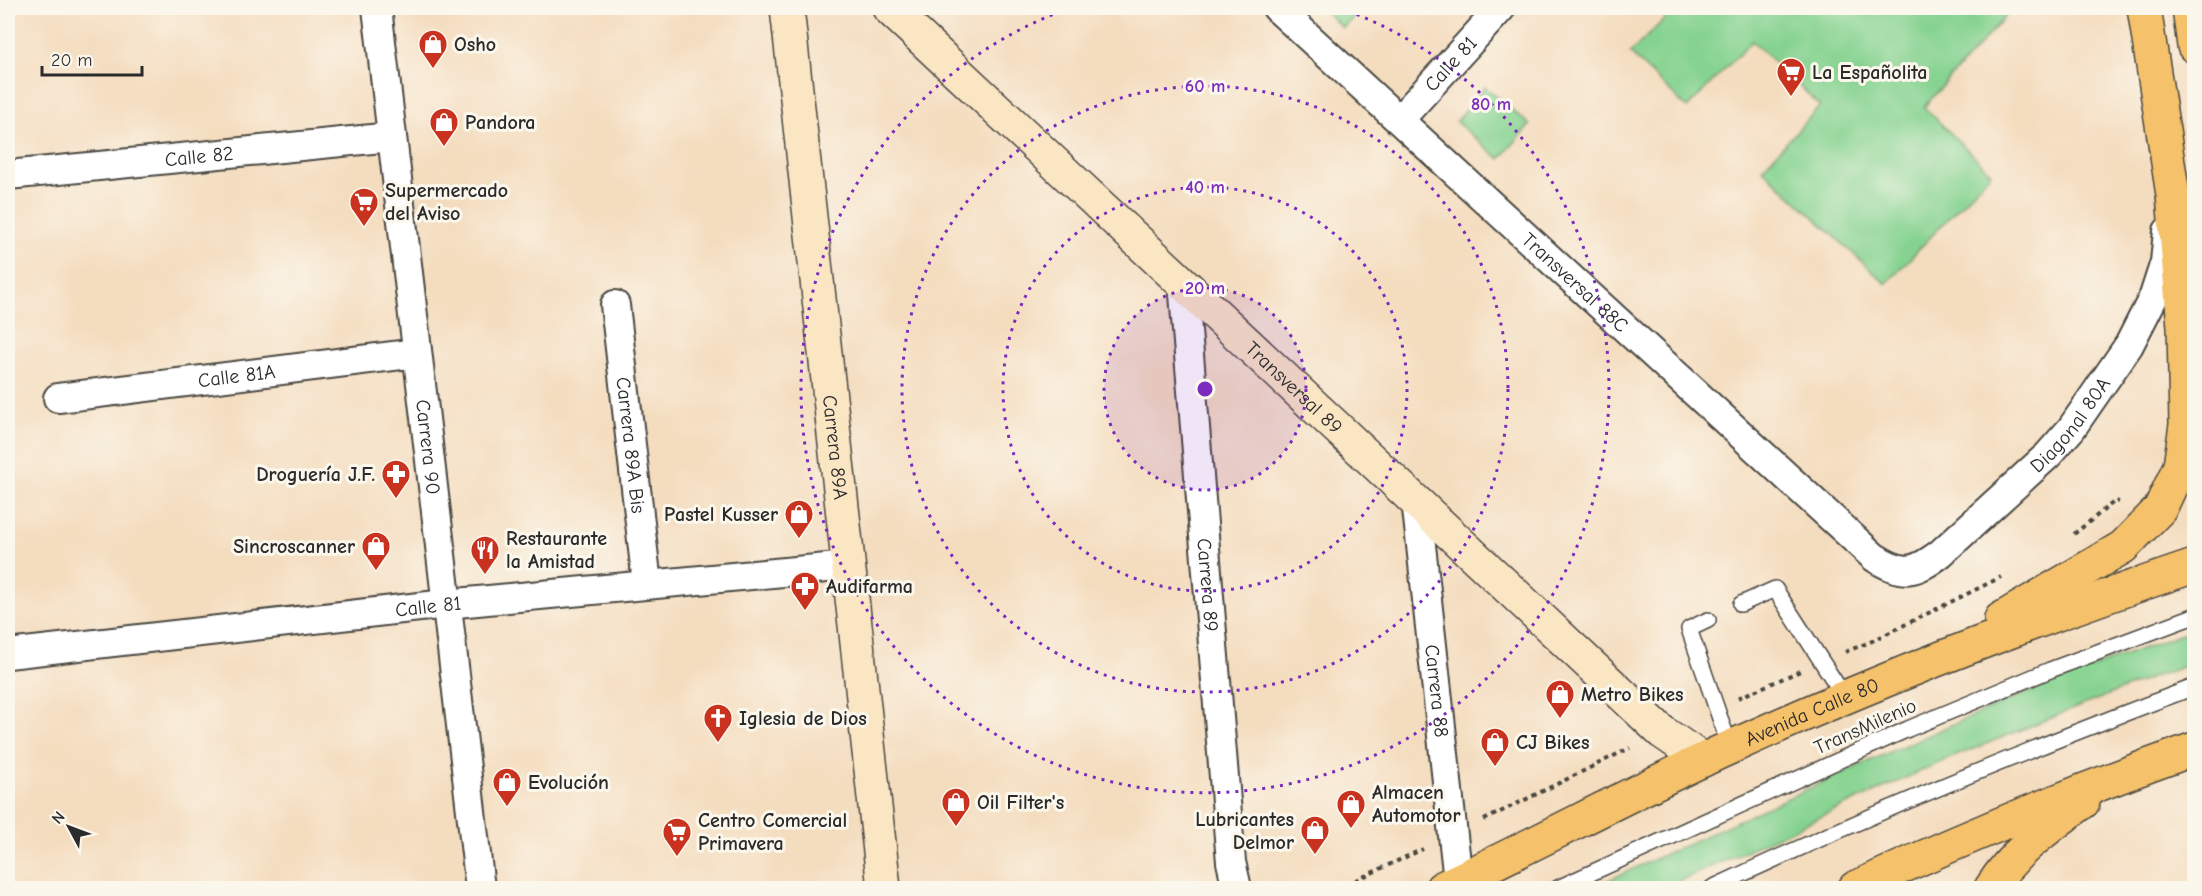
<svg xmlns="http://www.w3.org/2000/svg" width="2202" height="896" font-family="'Comic Neue',sans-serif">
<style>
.green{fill:#86d391;stroke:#587f5e;stroke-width:1.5}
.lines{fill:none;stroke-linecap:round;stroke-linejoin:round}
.lane-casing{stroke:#494641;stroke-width:18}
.street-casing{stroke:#494641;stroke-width:32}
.secondary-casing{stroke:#494641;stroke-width:36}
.primary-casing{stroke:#494641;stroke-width:36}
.highway-casing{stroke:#494641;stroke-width:36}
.path{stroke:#494641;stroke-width:4;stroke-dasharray:4.5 4.5;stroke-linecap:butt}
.lane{stroke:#fff;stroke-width:15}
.street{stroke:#fff;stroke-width:28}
.secondary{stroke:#fbe6c4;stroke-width:33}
.primary{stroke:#f5c16b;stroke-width:33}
.highway{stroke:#f5c16b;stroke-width:33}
.ring{fill:none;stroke:#7b2cbf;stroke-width:3;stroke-dasharray:3 6}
.labels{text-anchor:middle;stroke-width:6;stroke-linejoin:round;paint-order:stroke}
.poi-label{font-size:20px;font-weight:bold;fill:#2b2b2b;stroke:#fbf7ec;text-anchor:start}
.street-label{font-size:20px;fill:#2b2b2b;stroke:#fbf7ec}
.centre{fill:#7b2cbf;stroke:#fbf7ec;stroke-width:3}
.ring-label{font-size:18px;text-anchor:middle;font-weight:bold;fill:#7b2cbf;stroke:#fbf7ec;stroke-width:6;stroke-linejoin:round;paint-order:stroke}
</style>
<rect width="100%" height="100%" fill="#fbf7ec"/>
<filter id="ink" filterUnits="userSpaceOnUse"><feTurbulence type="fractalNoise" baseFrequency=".0167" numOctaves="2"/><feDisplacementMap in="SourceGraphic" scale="12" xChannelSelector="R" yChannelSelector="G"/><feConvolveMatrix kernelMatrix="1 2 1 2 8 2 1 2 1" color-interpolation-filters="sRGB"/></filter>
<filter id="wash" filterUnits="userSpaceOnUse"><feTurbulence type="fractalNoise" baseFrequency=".008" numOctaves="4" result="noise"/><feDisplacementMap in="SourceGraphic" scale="24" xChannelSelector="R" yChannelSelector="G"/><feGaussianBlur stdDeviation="1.35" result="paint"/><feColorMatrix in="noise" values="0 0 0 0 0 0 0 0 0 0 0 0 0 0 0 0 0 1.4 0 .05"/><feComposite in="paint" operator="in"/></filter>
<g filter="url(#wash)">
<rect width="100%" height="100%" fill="#f4ddbf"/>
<!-- green -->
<path class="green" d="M 1321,8 L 1363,8 L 1343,28 Z
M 1676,8 L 2013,8 L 1924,107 L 1991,173 L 1886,284 L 1762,169 L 1820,106 L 1752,41 L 1687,108 L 1630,53 Z
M 1485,87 L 1530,125 L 1500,159 L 1456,122 Z
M 2194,630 L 2194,663 L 2156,676 L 1943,761 L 1664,888 L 1591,888 C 1790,798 1988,701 2194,630 Z"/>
</g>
<g filter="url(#ink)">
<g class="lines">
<!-- lane casing -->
<g class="lane-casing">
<path id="lane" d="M 1741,604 L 1775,589 L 1844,696
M 1708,620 L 1689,629 L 1730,747
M 1558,888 L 1908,729 L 2050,670 L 2194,616
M 1712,888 C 1870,814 2031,748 2194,687"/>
</g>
<!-- street casing -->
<g class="street-casing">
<g id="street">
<path id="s1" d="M 377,8 L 480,888"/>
<path id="s2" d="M 1277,8 L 1874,557 C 1903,576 1915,573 1941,553 L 2048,455 L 2071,429 L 2129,345 L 2154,296 L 2165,262 L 2168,231"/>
<path id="s3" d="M 1400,119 L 1501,8"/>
<path id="s4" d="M 8,175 L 392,137"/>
<path id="s5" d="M 1183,282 L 1231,862 L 1237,888"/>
<path id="s6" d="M 615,305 L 647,584"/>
<path id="s7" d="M 58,398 L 417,353"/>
<path id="s8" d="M 1416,500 L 1458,881"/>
<path id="s9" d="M 8,654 L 446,604 L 848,566"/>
</g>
</g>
<!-- secondary casing -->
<g class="secondary-casing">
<g id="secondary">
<path id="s10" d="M 787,8 L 884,888"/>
<path id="s11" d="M 889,8 L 1662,732 L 1703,760"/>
</g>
</g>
<!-- primary casing -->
<g class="primary-casing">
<path id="primary" d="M 2189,8 L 2194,46"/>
</g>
<!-- highway casing -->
<g class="highway-casing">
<g id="highway">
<path d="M 2001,619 L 2123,547 L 2160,509 L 2180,466 L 2186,425 L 2184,327 L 2173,195 L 2144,8"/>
<path id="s12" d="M 1442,888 C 1539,843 1633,791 1731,747 C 1882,678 2037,619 2194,566"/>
<path d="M 1855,888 C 1966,837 2079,790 2194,749"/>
<path d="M 1991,888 C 2014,851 2048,828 2083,802"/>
</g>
</g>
<!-- path -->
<path class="path" d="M 2074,534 L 2115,501 L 2119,502
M 1845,652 L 1870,642 L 2001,577
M 1738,698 L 1800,671
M 1484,820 L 1630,748
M 1339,888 L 1423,849"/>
<!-- lane -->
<use href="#lane" class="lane"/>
<!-- street -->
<use href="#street" class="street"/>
<!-- secondary -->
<use href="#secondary" class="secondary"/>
<!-- primary -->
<use href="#primary" class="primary"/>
<!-- highway -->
<use href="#highway" class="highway"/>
</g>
</g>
<!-- distance rings -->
<circle cx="1205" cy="389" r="101" fill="#7b2cbf" fill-opacity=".12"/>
<g class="ring">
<circle cx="1205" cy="389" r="101"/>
<circle cx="1205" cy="389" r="202"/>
<circle cx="1205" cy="389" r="303"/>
<path d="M1340 8A404 404 0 1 1 1070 8"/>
</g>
<!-- icons -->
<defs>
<g id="shop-pin" transform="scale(1.5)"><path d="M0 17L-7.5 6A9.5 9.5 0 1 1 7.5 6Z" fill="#c8321e" stroke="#fbf7ec"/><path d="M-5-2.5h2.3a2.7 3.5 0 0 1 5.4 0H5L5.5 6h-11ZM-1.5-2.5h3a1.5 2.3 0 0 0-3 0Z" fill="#fff"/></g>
<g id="supermarket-pin" transform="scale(1.5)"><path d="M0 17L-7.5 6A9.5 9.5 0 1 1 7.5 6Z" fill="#c8321e" stroke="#fbf7ec"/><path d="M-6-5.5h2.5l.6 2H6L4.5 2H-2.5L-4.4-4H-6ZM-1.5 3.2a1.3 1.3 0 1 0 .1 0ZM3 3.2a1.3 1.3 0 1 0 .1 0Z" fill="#fff"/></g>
<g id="pharmacy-pin" transform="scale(1.5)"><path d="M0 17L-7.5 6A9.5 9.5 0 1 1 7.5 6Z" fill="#c8321e" stroke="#fbf7ec"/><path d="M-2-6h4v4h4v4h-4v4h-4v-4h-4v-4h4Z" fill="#fff"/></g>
<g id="restaurant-pin" transform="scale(1.5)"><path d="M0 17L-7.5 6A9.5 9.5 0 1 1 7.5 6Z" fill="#c8321e" stroke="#fbf7ec"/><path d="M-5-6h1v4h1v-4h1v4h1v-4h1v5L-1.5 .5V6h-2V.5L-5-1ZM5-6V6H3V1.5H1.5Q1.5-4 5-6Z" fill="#fff"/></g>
<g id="church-pin" transform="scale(1.5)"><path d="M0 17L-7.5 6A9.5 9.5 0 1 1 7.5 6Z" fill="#c8321e" stroke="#fbf7ec"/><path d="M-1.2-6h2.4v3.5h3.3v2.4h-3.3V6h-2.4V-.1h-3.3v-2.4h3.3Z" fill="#fff"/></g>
</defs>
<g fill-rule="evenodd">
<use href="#shop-pin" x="433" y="44"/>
<use href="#supermarket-pin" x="1791" y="72"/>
<use href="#shop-pin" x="444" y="122"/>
<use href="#supermarket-pin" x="364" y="202"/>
<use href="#pharmacy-pin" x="396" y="474"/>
<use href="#shop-pin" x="799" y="514"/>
<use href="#shop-pin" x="376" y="546"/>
<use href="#restaurant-pin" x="485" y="550"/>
<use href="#pharmacy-pin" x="805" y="586"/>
<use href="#shop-pin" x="1560" y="694"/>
<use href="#church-pin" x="718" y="718"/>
<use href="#shop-pin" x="1495" y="742"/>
<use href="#shop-pin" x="507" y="782"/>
<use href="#shop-pin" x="956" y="802"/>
<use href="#shop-pin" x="1351" y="804"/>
<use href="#shop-pin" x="1315" y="830"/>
<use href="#supermarket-pin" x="677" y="832"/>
</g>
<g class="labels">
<!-- poi labels -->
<g class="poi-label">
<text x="454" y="51">Osho</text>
<text x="1812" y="79">La Españolita</text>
<text x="465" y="129">Pandora</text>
<text x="385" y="197">Supermercado<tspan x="385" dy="23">del Aviso</tspan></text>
<text x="375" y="481" text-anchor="end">Droguería J.F.</text>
<text x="778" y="521" text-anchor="end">Pastel Kusser</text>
<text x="506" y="545">Restaurante<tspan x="506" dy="23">la Amistad</tspan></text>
<text x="355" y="553" text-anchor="end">Sincroscanner</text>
<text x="826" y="593">Audifarma</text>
<text x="1581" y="701">Metro Bikes</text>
<text x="739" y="725">Iglesia de Dios</text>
<text x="1516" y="749">CJ Bikes</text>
<text x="528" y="789">Evolución</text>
<text x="1372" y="799">Almacen<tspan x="1372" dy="23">Automotor</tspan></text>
<text x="977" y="809">Oil Filter's</text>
<text x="1294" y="826" text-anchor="end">Lubricantes<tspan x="1294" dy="23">Delmor</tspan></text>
<text x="698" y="827">Centro Comercial<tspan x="698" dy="23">Primavera</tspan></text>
</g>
<!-- street labels -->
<g class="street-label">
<text dy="7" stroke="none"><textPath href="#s3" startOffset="75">Calle 81</textPath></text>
<text dy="7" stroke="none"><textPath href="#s4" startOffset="192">Calle 82</textPath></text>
<text dy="7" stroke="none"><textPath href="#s2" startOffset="405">Transversal 88C</textPath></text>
<text dy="7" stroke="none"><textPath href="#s7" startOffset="180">Calle 81A</textPath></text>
<text dy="7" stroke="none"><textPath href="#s11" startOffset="555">Transversal 89</textPath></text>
<text dy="7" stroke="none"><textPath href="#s2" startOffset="1068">Diagonal 80A</textPath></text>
<text dy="7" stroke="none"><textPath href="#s6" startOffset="141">Carrera 89A Bis</textPath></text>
<text dy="7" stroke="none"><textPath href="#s1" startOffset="442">Carrera 90</textPath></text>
<text dy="7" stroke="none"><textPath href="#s10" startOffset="442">Carrera 89A</textPath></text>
<text dy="7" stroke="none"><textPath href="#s5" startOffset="304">Carrera 89</textPath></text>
<text dy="7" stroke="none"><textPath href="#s9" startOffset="423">Calle 81</textPath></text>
<text dy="7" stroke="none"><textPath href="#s8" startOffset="192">Carrera 88</textPath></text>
<text dy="7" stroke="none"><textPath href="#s12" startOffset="410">Avenida Calle 80</textPath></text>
<text transform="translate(1865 726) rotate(-24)" y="7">TransMilenio</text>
</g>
</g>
<circle cx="1205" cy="389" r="9" class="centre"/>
<g class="ring-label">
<text x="1205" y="92">60 m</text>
<text x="1491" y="110">80 m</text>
<text x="1205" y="193">40 m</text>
<text x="1205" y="294">20 m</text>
</g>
<!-- margin -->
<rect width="2202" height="896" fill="none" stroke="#fbf7ec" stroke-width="30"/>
<!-- north arrow -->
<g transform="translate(69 827) rotate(311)" stroke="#fbf7ec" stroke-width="4.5" paint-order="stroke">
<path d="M0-4.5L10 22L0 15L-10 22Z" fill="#2b2b2b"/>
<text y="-9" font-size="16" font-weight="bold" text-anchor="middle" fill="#2b2b2b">N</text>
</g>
<!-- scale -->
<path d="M42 66v9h100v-9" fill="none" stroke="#2b2b2b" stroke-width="3"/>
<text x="51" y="66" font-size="18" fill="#2b2b2b" stroke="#fbf7ec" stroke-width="4.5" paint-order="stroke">20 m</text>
</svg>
